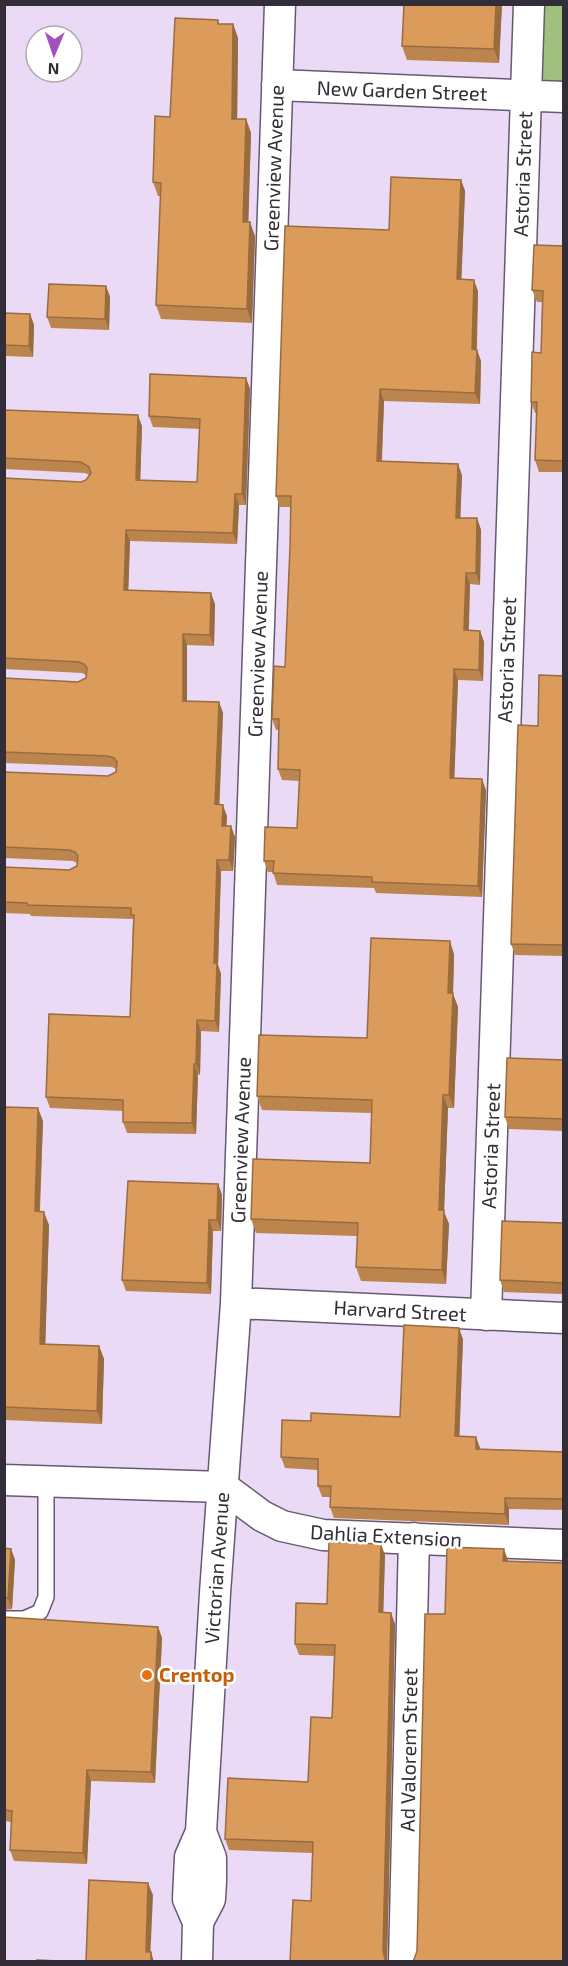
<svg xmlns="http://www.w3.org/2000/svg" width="568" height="1966" font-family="'Exo 2',sans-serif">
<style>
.green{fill:#9fc07e}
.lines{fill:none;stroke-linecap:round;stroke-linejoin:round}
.lane-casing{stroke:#675970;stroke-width:18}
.street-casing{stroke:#675970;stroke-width:33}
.lane{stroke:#fff;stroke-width:15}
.street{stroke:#fff;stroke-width:30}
.wall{fill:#bc854e}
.shaded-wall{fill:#996c40}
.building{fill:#db9b5b;stroke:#996c40;stroke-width:1.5}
.food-dot{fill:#e8710a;stroke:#fff;stroke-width:2}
.labels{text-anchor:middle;stroke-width:5;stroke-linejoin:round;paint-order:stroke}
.street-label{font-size:20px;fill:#332d37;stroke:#fff}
.food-label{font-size:20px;font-weight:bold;fill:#c56008;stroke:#fff;text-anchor:start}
</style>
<rect width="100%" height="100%" fill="#ebdaf5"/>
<!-- green -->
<path class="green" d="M 540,5 L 563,5 L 563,98 L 537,97 Z"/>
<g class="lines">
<!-- lane casing -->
<g class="lane-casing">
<path id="lane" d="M 4,1619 L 24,1619 L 40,1612 L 46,1597 L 46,1482"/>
</g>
<!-- street casing -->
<g class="street-casing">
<path id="street" d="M 277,85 L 564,97
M 236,1303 L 564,1318
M 486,1315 L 529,4
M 4,1480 L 223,1487 L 262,1516 L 282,1526 L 323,1535 L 564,1545
M 198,1922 L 210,1899 L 211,1881 L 211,1858 L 201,1832
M 197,1962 L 198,1922 L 188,1899 L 190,1857 L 201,1832 L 215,1593 L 236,1303 L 280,4
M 404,1962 L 414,1538"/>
</g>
<!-- lane -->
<use href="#lane" class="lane"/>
<!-- street -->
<use href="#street" class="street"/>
</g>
<!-- wall -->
<path class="wall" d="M 502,4 L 499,63 L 407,60 L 402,46 Z
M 218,20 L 219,24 L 233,24 L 238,38 L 237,119 L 246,119 L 251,133 L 248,222 L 255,236 L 252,323 L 161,319 L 156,305 L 161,196 L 158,196 L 153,182 L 170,117 Z
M 461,180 L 465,191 L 461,279 L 478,291 L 477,350 L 481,361 L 480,404 L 384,401 L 382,462 L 462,475 L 460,518 L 477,518 L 481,530 L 480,585 L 470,584 L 469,630 L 480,631 L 484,642 L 483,681 L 458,680 L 454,778 L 486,790 L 482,897 L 376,893 L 374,888 L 277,885 L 273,872 L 268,872 L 264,861 L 297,828 L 299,781 L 282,780 L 278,769 L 279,730 L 276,730 L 272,719 L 285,667 L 290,547 L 290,507 L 280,507 L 276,496 L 389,230 Z
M 564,246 L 564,472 L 539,472 L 535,460 L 537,413 L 535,413 L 531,402 L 541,353 L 542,302 L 537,302 L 532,290 Z
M 106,286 L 110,297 L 109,330 L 51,328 L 47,317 Z
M 4,313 L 30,314 L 34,325 L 33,357 L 4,356 Z
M 246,378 L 250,389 L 246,505 L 239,505 L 237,544 L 130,541 L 128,590 L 215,604 L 214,646 L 187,645 L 187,701 L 219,702 L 223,713 L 219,804 L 227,816 L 226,826 L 235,837 L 233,871 L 221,871 L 218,965 L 221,974 L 219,1032 L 201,1031 L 200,1075 L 198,1074 L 196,1134 L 127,1133 L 123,1122 L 123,1111 L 50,1108 L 46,1097 L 130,1017 L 133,919 L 31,916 L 30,914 L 4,913 L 4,867 L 69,870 L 77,866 L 77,863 L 73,861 L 4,858 L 4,772 L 108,776 L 116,772 L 116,769 L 112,767 L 4,763 L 4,678 L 78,682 L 86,678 L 86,675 L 82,673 L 4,669 L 4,478 L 81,482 L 86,480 L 89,475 L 85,473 L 4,469 L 4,410 L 142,426 L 140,480 L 197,482 L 200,429 L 153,427 L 149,416 Z
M 564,676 L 564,956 L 515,955 L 511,944 L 538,726 Z
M 454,954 L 453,994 L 458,1007 L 454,1108 L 448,1108 L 444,1212 L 449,1224 L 446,1284 L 361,1281 L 356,1267 L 357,1236 L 256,1233 L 251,1219 L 370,1163 L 372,1113 L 262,1110 L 257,1096 L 367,1038 Z
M 564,1060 L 564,1131 L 509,1129 L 505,1117 Z
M 4,1107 L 43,1121 L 40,1211 L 49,1225 L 45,1344 L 99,1346 L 104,1359 L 102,1424 L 4,1420 Z
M 218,1184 L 222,1195 L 221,1231 L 213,1231 L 211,1294 L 126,1291 L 122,1280 Z
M 564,1223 L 564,1294 L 504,1292 L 500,1280 Z
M 463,1339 L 459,1437 L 476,1437 L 480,1449 L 564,1452 L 564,1510 L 509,1509 L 509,1525 L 334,1518 L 330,1507 L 331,1497 L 322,1497 L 318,1486 L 318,1470 L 285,1468 L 281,1457 L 311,1421 L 400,1417 Z
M 4,1548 L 11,1549 L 15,1560 L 12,1609 L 4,1610 Z
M 385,1555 L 383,1612 L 391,1613 L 395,1624 L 387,1961 L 311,1901 L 312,1853 L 229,1850 L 225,1839 L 308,1782 L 332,1718 L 334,1656 L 299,1655 L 295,1644 L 327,1604 Z
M 4,1617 L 158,1627 L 162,1638 L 155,1783 L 91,1781 L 87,1864 L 14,1861 L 10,1850 L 11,1822 L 4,1821 Z"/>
<!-- shaded-wall -->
<path class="shaded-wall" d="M 496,4 L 502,4 L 499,63 L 494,49 Z
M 233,24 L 238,38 L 237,133 L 232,119 Z
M 246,119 L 251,133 L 248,235 L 243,222 Z
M 461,180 L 465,191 L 461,291 L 457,279 Z
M 250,222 L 255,236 L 252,323 L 247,309 Z
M 474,280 L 478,291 L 476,361 L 472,349 Z
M 106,286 L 110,297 L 109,330 L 105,319 Z
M 30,314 L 34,325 L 33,357 L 29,346 Z
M 477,350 L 481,361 L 480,404 L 475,393 Z
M 246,378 L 250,389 L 246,505 L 242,494 Z
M 380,389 L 384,401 L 381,473 L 377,461 Z
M 138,415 L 142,426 L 140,491 L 136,480 Z
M 458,464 L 462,475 L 460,529 L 456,518 Z
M 235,494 L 239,505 L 237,544 L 233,533 Z
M 477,518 L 481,530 L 480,585 L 476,573 Z
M 126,530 L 130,541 L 128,601 L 124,590 Z
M 466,573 L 470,584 L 468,641 L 464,630 Z
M 211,593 L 215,604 L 214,646 L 210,635 Z
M 480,631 L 484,642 L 483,681 L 479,670 Z
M 183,634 L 187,645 L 187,712 L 183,701 Z
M 454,669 L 458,680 L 454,789 L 450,778 Z
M 219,702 L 223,713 L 219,815 L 215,804 Z
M 482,779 L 486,790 L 482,897 L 478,886 Z
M 223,805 L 227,816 L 226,837 L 222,826 Z
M 231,826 L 235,837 L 233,871 L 229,860 Z
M 217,860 L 221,871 L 218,965 L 221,974 L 219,1032 L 215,1021 L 214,963 Z
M 450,941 L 454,954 L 453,994 L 458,1007 L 454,1108 L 449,1095 L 448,993 Z
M 197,1020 L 201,1031 L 200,1075 L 196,1064 Z
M 194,1064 L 198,1074 L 196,1134 L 192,1123 Z
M 443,1095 L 448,1108 L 444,1212 L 449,1224 L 446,1284 L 442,1270 L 439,1210 Z
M 38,1108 L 43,1121 L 39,1224 L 35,1211 Z
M 218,1184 L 222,1195 L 221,1231 L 217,1220 Z
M 44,1212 L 49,1225 L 45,1357 L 40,1344 Z
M 209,1220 L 213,1231 L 211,1294 L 207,1283 Z
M 459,1328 L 463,1339 L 459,1448 L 455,1436 Z
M 99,1346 L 104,1359 L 102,1424 L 97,1411 Z
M 476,1437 L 480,1448 L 480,1460 L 476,1449 Z
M 505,1498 L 509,1509 L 509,1525 L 505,1514 Z
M 381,1544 L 385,1555 L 383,1623 L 379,1612 Z
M 11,1549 L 15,1560 L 12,1609 L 8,1598 Z
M 504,1549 L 508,1560 L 507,1572 L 503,1561 Z
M 391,1613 L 395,1624 L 387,1962 L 386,1962 L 383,1951 Z
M 158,1627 L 162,1638 L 155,1783 L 151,1772 Z
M 87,1770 L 91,1781 L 87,1864 L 83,1853 Z
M 148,1883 L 153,1895 L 150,1962 L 146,1952 Z
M 151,1952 L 154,1962 L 151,1962 Z"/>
<!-- building -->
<path class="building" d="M 404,4 L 496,4 L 494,49 L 402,46 Z
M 175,18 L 218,20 L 218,24 L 233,24 L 232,119 L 246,119 L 243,222 L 250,222 L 247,309 L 156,305 L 161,183 L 153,182 L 155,116 L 170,117 Z
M 391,177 L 461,180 L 457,279 L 474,280 L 472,349 L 477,350 L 475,393 L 380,389 L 377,461 L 458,464 L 456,518 L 477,518 L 476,573 L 466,573 L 464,630 L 480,631 L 479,670 L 454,669 L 450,778 L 482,779 L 478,886 L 372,882 L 372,877 L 273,873 L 274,861 L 264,861 L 265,827 L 297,828 L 300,770 L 278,769 L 279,719 L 272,719 L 274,666 L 285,667 L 290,547 L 291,496 L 276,496 L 285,226 L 389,230 Z
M 534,245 L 564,246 L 564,461 L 535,460 L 537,402 L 531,402 L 532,352 L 541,353 L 543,291 L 532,290 Z
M 49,284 L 106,286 L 105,319 L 47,317 Z
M 4,313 L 30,314 L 29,346 L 4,345 Z
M 150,374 L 246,378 L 242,494 L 235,494 L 233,533 L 126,530 L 124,590 L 211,593 L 210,635 L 183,634 L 183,701 L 219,702 L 215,804 L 223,805 L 222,826 L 231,826 L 229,860 L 217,860 L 214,963 L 217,963 L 215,1021 L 197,1020 L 196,1064 L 194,1064 L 192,1123 L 123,1122 L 123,1100 L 46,1097 L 49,1014 L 130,1017 L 134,915 L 131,915 L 131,908 L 27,905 L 27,903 L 4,902 L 4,867 L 69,870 L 77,866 L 78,856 L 75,852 L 69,850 L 4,847 L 4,772 L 108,776 L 116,772 L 117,762 L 114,758 L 108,756 L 4,752 L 4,678 L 78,682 L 86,678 L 87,668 L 84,664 L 79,662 L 4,658 L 4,478 L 81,482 L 86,480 L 91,473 L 89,467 L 81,462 L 4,458 L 4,410 L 138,415 L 136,480 L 197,482 L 200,419 L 149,416 Z
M 539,675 L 564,676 L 564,945 L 511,944 L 518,725 L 538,726 Z
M 371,938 L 450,941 L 448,993 L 453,993 L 449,1095 L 443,1095 L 439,1210 L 444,1210 L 442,1270 L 356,1267 L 358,1223 L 251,1219 L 253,1159 L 370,1163 L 372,1100 L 257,1096 L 259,1035 L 367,1038 Z
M 507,1058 L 564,1060 L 564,1119 L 505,1117 Z
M 4,1107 L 38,1108 L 35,1211 L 44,1212 L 40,1344 L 99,1346 L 97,1411 L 4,1407 Z
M 128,1181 L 218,1184 L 217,1220 L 209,1220 L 207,1283 L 122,1280 Z
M 502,1221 L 564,1223 L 564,1283 L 500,1280 Z
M 404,1325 L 459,1328 L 455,1436 L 476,1437 L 476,1449 L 564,1452 L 564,1499 L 505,1498 L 505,1514 L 330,1507 L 331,1486 L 318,1486 L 318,1459 L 281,1457 L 282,1420 L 311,1421 L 311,1413 L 400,1417 Z
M 329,1542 L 381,1544 L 379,1612 L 391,1613 L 383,1951 L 385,1959 L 387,1962 L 290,1962 L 293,1900 L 311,1901 L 313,1842 L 225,1839 L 228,1778 L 308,1782 L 311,1717 L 332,1718 L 335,1645 L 295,1644 L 296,1603 L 327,1604 Z
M 447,1547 L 504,1549 L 503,1561 L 564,1563 L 564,1962 L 413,1962 L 417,1951 L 425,1614 L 445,1614 Z
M 4,1548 L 11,1549 L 8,1598 L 4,1598 Z
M 4,1617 L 158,1627 L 151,1772 L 87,1770 L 83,1853 L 10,1850 L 12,1811 L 4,1810 Z
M 89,1880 L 148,1883 L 146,1952 L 151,1952 L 151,1962 L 86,1962 Z
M 37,1960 L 83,1962 L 37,1962 Z"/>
<!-- markers -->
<circle class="food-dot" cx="147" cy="1675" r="6"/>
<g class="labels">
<!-- street labels -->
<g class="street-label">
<text transform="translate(402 91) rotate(2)" y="7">New Garden Street</text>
<text transform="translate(274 168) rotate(-88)" y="7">Greenview Avenue</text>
<text transform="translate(523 174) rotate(-88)" y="7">Astoria Street</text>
<text transform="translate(258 654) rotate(-88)" y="7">Greenview Avenue</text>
<text transform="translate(507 660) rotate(-88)" y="7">Astoria Street</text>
<text transform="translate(241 1140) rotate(-88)" y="7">Greenview Avenue</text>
<text transform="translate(491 1146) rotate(-88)" y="7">Astoria Street</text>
<text transform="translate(400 1311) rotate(3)" y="7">Harvard Street</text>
<text transform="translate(386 1536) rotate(3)" y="7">Dahlia Extension</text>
<text transform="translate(217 1568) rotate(-86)" y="7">Victorian Avenue</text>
<text transform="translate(409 1750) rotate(-89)" y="7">Ad Valorem Street</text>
</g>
<!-- food labels -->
<g class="food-label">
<text x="159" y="1682">Crentop</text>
</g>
</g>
<!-- border -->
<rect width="568" height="1966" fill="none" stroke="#332d37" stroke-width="12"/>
<!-- north arrow -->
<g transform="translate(54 54) rotate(182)"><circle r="28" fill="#ffffff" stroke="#adabaf" stroke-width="1.5"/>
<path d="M0-4.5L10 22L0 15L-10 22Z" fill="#a450be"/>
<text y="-9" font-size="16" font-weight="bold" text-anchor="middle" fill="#332d37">N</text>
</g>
</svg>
